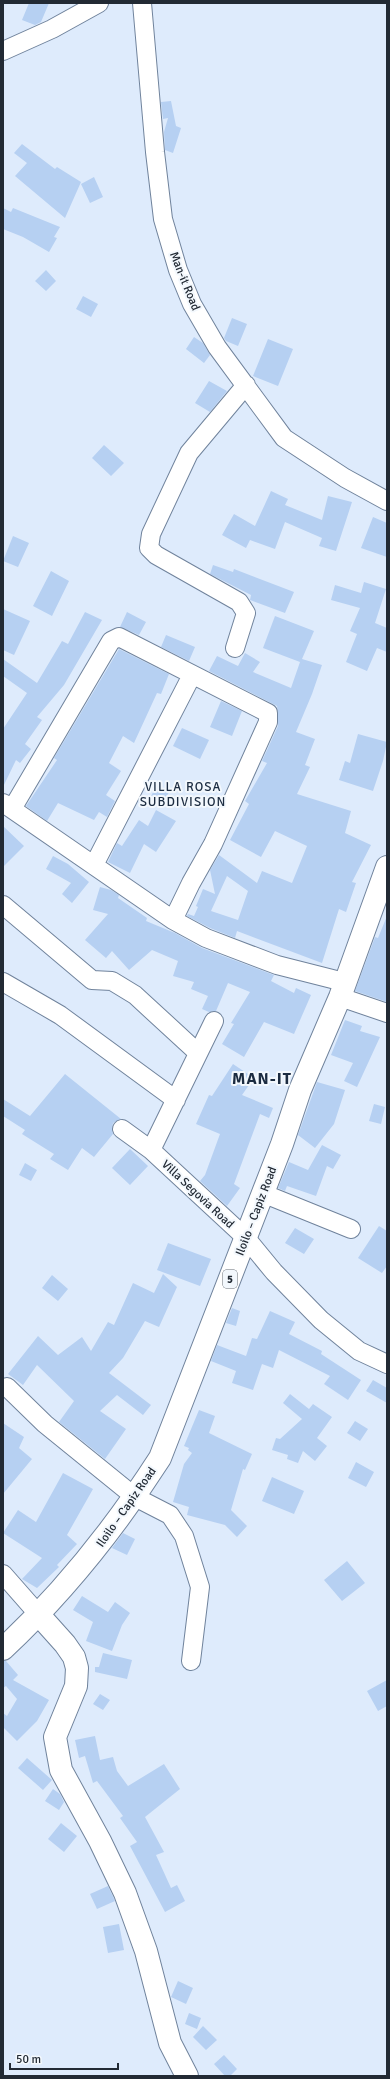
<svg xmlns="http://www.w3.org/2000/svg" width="390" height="2079" font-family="Signika,sans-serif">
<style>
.building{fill:#b6d0f2;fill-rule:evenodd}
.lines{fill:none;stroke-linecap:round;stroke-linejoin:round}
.minor-casing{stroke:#70839c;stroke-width:20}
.major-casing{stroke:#70839c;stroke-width:24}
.highway-casing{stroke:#70839c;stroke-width:24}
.minor{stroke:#fff;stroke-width:18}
.major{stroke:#fff;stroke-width:22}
.highway{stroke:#fff;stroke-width:22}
.labels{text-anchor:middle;stroke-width:4;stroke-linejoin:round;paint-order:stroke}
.shield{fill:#f3f8fd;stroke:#616870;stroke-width:1}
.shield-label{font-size:11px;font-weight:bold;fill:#222a34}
.street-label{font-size:12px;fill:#222a34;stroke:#f3f8fd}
.neighbourhood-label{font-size:13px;letter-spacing:1px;fill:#1c2c41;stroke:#f3f8fd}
.district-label{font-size:16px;font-weight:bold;letter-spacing:1px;fill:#1c2c41;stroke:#f3f8fd}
</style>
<rect width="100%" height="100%" fill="#deebfc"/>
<!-- building -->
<path class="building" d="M 29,3 L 49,3 L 41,22 L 35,25 L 22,20 Z
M 171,101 L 176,126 L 181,128 L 173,153 L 165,150 L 164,132 L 168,118 L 163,119 L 161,102 Z
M 22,144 L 55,169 L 57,167 L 81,182 L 65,218 L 15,176 L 27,163 L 14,153 Z
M 94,177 L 103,197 L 90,203 L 81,184 Z
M 3,208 L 11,212 L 13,208 L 60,227 L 54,237 L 57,238 L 49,252 L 23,237 L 3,229 Z
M 46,270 L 56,281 L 46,291 L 35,281 Z
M 83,296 L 98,304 L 91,317 L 76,309 Z
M 232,318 L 247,324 L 238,346 L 226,341 L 224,338 Z
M 194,337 L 203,343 L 210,355 L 204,363 L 186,349 Z
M 268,339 L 293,349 L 278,386 L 253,376 Z
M 209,381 L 227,391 L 210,412 L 195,403 Z
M 104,445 L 124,463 L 111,476 L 92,458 Z
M 271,491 L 288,499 L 285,505 L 322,520 L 328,496 L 352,502 L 336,551 L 319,546 L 322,538 L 285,522 L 275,549 L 250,540 L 246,548 L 222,535 L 234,514 L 255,526 Z
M 373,517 L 387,523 L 387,557 L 361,548 Z
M 13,536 L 29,543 L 18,567 L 3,561 Z
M 213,565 L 233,572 L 234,569 L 294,592 L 285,613 L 250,600 L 251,595 L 210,574 Z
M 51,571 L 69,581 L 52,616 L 33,606 Z
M 364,582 L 386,589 L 375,623 L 387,628 L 387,652 L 377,648 L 367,671 L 346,662 L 357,634 L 350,631 L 360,608 L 331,600 L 335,585 L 361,593 Z
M 3,609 L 30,621 L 14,655 L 3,650 Z
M 85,612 L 102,620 L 64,685 L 37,717 L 42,720 L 25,744 L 31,749 L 20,763 L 16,760 L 3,787 L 3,729 L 27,693 L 3,676 L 3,659 L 37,683 L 62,641 L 68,644 Z
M 127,612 L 146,622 L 139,635 L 120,627 Z
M 275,616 L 314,631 L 302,659 L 322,665 L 312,694 L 296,732 L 315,739 L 305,765 L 310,767 L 297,794 L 351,811 L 345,833 L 371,845 L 352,882 L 356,883 L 346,912 L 339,909 L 322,963 L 237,931 L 235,938 L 210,928 L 187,916 L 188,914 L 194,916 L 198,907 L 196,906 L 203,889 L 215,894 L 210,870 L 219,855 L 257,883 L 262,871 L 292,883 L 307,846 L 275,831 L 261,857 L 230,840 L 249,804 L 245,801 L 267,763 L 262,761 L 278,726 L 278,713 L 277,706 L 209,671 L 217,656 L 238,666 L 245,653 L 260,662 L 253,672 L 291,688 L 300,662 L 263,648 ZM 227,876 L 248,891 L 238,920 L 211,911 Z
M 166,635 L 195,647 L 189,661 L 161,647 Z
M 119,649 L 169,674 L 161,694 L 157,693 L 134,743 L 123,736 L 109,763 L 121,771 L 106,795 L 115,801 L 107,817 L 99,812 L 94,820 L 58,803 L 47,821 L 26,806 L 57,760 L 54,758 Z
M 221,701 L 242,711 L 232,736 L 210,727 Z
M 182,728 L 209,740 L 200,759 L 173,746 Z
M 358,734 L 387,742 L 383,761 L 373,791 L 339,780 L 345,761 L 350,763 Z
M 157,785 L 169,792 L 163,803 L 151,796 Z
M 156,810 L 176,821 L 156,852 L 144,844 L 130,873 L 108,862 L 117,843 L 122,846 L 139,820 L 148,826 Z
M 3,826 L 24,846 L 3,867 Z
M 53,856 L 68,864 L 89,882 L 72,903 L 62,894 L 71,883 L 46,869 Z
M 100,887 L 111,890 L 119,895 L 118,898 L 147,918 L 146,921 L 175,933 L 202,948 L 274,975 L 271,981 L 294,993 L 296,988 L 311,995 L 294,1034 L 264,1022 L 244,1057 L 222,1044 L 234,1024 L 231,1023 L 250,992 L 228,983 L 216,1011 L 209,1012 L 202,1009 L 208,996 L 191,989 L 194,982 L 173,976 L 178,961 L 152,950 L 129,970 L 112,951 L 106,958 L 85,940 L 108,914 L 93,910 Z
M 387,916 L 387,1002 L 355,991 L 375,937 L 378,938 Z
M 345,1020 L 362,1026 L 360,1031 L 380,1037 L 357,1087 L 344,1081 L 353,1063 L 331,1055 Z
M 233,1064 L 254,1078 L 242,1095 L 273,1108 L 269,1118 L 260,1114 L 234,1184 L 240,1188 L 227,1206 L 200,1181 L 205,1175 L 220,1134 L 196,1124 L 209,1095 L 212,1096 Z
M 65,1074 L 121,1119 L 113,1123 L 112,1128 L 113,1134 L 94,1157 L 82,1148 L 68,1170 L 50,1159 L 54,1154 L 22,1134 L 25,1130 L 3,1116 L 3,1099 L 30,1116 Z
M 317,1082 L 345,1090 L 334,1124 L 315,1148 L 298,1135 Z
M 374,1104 L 385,1107 L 381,1124 L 369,1121 Z
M 322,1145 L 341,1155 L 333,1169 L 327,1166 L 316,1196 L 287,1186 L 285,1191 L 278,1188 L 289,1162 L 308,1170 Z
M 130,1149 L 148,1166 L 130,1185 L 112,1168 Z
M 25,1163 L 37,1170 L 31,1181 L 19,1175 Z
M 379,1226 L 387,1231 L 387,1266 L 382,1273 L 358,1258 Z
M 295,1228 L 314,1239 L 304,1254 L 285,1243 Z
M 168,1243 L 211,1259 L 200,1286 L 157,1270 Z
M 163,1274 L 177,1287 L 159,1327 L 145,1321 L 123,1358 L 109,1373 L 151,1405 L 143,1415 L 117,1395 L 100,1411 L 126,1429 L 105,1459 L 59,1422 L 74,1401 L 37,1365 L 23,1385 L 8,1374 L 38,1336 L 58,1355 L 82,1337 L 91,1351 L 108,1322 L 114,1325 L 133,1283 L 154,1293 Z
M 52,1275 L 68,1289 L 58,1301 L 42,1288 Z
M 232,1308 L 240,1311 L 236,1326 L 226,1323 Z
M 270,1311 L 295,1322 L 289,1334 L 322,1351 L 321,1354 L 361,1380 L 348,1400 L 324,1384 L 330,1376 L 279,1350 L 273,1368 L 262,1364 L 253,1390 L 232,1383 L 236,1371 L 211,1361 L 217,1345 L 246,1356 L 252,1338 L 257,1339 Z
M 373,1380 L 387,1388 L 387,1403 L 366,1391 Z
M 290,1394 L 309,1409 L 313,1404 L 332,1417 L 317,1438 L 327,1446 L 315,1461 L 303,1451 L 298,1463 L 287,1459 L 288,1455 L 272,1450 L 276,1438 L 280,1439 L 302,1419 L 283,1403 Z
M 199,1410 L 215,1416 L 209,1433 L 252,1454 L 245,1470 L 243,1469 L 231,1510 L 247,1526 L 237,1537 L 225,1525 L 187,1515 L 189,1507 L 173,1502 L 184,1464 L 192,1453 L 188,1450 L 189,1448 L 184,1446 Z
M 355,1421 L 368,1429 L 360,1441 L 347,1433 Z
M 3,1423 L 24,1437 L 19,1448 L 32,1459 L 3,1494 Z
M 356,1462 L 374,1472 L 366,1487 L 348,1478 Z
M 63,1473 L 93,1489 L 67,1535 L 77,1544 L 57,1565 L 59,1567 L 37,1588 L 22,1579 L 42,1558 L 3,1533 L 18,1510 L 36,1522 Z
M 272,1477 L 304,1491 L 294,1514 L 262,1501 Z
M 123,1533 L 135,1539 L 127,1555 L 112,1548 Z
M 347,1561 L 365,1583 L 342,1601 L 324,1580 Z
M 82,1596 L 108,1612 L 115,1602 L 130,1613 L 122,1625 L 112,1651 L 86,1641 L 93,1622 L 73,1610 Z
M 103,1653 L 132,1660 L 127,1679 L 95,1672 L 95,1667 L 99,1667 Z
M 3,1661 L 6,1661 L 18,1675 L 13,1680 L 49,1700 L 37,1721 L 17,1741 L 3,1727 L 3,1713 L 7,1716 L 17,1699 L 6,1686 L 3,1688 Z
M 387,1680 L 387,1706 L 378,1711 L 367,1691 Z
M 100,1694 L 110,1700 L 103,1710 L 93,1704 Z
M 95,1736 L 100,1760 L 113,1757 L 117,1771 L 128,1786 L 164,1764 L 180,1789 L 145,1817 L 164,1852 L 156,1855 L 171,1888 L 177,1885 L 185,1901 L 165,1912 L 130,1846 L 137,1842 L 120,1818 L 123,1816 L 97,1781 L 93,1783 L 85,1756 L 79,1758 L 75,1740 Z
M 27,1758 L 52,1780 L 43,1790 L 18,1768 Z
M 53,1789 L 60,1794 L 64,1802 L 59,1810 L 45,1801 Z
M 61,1823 L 77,1836 L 64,1852 L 48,1839 Z
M 108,1886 L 115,1901 L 97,1909 L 90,1894 Z
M 119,1924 L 124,1950 L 108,1953 L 103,1927 Z
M 178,1981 L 193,1988 L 186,2004 L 171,1997 Z
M 189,2013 L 201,2018 L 197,2029 L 185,2024 Z
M 203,2026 L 217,2040 L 206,2050 L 193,2037 Z
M 224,2055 L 237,2069 L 230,2076 L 225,2076 L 214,2064 Z"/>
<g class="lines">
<!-- minor casing -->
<g class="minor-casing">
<path id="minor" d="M 142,3 L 155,152 L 163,219 L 178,270 L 192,304 L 217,347 L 284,438 L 345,478 L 387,501
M 3,51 L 52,29 L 99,3
M 235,648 L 246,613 L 239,602 L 156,555 L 149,548 L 151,534 L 189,453 L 246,385
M 3,803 L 173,920 L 206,938 L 277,965 L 344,982
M 12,809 L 111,641 L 119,637 L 268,713 L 268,722 L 213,844 L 191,883 L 173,920
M 94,865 L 192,675
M 3,905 L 92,980 L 112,981 L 135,995 L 198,1053
M 3,982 L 60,1015 L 176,1100
M 340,997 L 387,1013
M 122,1129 L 151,1150 L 246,1238 L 274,1272 L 321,1320 L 359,1351 L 387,1364
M 151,1150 L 214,1021
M 262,1193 L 351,1229
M 7,1387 L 45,1424 L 135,1497 L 170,1515 L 184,1536 L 200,1587 L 191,1661
M 3,1574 L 39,1615"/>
</g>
<!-- major casing -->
<g class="major-casing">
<path id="major" d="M 39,1615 L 65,1644 L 74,1657 L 77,1668 L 76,1686 L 55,1737 L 61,1770 L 100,1841 L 125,1893 L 146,1951 L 170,2043 L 187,2076"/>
</g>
<!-- highway casing -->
<g class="highway-casing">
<path id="highway" d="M 3,1649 C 64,1592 115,1528 160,1458 L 282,1144 L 300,1090 L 340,997 L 387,867"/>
</g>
<!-- minor -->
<use href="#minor" class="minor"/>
<!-- major -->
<use href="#major" class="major"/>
<!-- highway -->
<use href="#highway" class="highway"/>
</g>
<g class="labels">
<!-- shield labels -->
<rect class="shield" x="223" y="1270" width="14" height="18" rx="3"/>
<g class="shield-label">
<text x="230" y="1283">5</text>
</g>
<!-- street labels -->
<g class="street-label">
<text transform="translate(185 281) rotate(68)" y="4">Man-it Road</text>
<text transform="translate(198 1194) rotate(43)" y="4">Villa Segovia Road</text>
<text transform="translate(256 1211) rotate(-69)" y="4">Iloilo – Capiz Road</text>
<text transform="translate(126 1507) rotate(-55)" y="4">Iloilo – Capiz Road</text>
</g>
<!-- neighbourhood labels -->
<g class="neighbourhood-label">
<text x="183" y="791">VILLA ROSA<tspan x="183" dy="15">SUBDIVISION</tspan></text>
</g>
<!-- district labels -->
<g class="district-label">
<text x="262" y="1084">MAN-IT</text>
</g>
</g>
<!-- border -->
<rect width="390" height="2079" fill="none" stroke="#222a34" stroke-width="8"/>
<!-- scale -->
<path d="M10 2063v6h108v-6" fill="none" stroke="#222a34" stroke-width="2"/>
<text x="16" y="2063" font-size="12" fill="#222a34" stroke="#f3f8fd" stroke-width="3" paint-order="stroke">50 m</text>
</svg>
